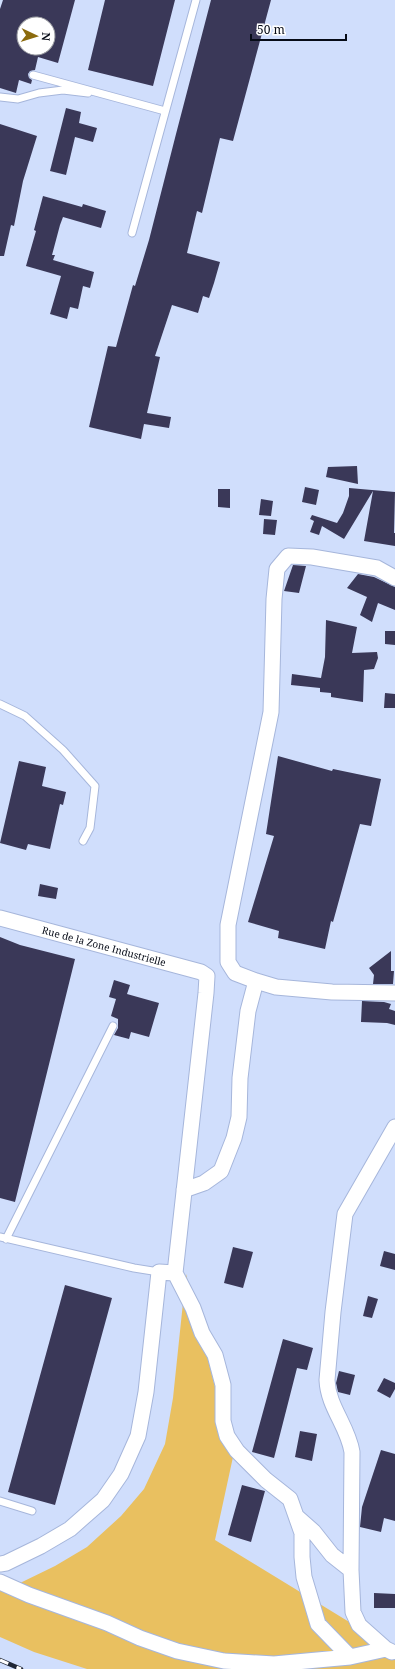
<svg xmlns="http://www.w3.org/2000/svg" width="395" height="1669" font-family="'Noto Serif',serif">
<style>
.green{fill:#e9c060}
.building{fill:#3a3858;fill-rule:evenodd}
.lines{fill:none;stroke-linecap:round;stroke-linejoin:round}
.service-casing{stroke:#a6b6db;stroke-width:9}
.minor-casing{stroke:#a6b6db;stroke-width:17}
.service{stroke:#fff;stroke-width:7}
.minor{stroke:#fff;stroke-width:15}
.rail-casing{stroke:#202735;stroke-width:4.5}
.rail{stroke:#fff;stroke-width:3;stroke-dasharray:9;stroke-linecap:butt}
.labels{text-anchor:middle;stroke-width:4;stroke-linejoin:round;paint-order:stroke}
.street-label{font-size:10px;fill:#060b17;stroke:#fff}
</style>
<rect width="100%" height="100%" fill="#d0defc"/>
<!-- green -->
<path class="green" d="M 186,1274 L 233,1457 L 215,1540 L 395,1650 L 395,1669 L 87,1669 L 34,1652 L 0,1637 L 0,1587 L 18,1584 L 55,1566 L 87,1547 L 121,1516 L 144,1489 L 165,1444 L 173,1398 Z"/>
<!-- building -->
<path class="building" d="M 3,0 L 75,0 L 58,63 L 38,57 L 35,70 L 30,71 L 28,74 L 29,78 L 32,80 L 31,84 L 19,80 L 16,93 L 0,88 L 0,9 ZM 24,24 L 48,24 L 48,48 L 24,48 Z
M 105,0 L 175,0 L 153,86 L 88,70 Z
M 211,0 L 271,0 L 233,141 L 220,138 L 202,213 L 197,211 L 187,253 L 220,262 L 214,283 L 209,298 L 203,296 L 198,313 L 172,305 L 155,356 L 160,357 L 147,413 L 171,417 L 169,428 L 144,424 L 141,439 L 89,427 L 108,346 L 116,347 L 133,285 L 135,286 L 149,240 L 176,134 Z
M 66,108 L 81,112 L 79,123 L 97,128 L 93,142 L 75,137 L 66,175 L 50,171 Z
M 0,124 L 37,136 L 23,181 L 14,226 L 11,225 L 4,256 L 0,256 Z
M 43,196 L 82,207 L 83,204 L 106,211 L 101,228 L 63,217 L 60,225 L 52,255 L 55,255 L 53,260 L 94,272 L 90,288 L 83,286 L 78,309 L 70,307 L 67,319 L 50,314 L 61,276 L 26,266 L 36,231 L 34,230 Z
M 357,466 L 358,484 L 326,477 L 328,467 Z
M 305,487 L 319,490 L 316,505 L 302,502 Z
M 349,488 L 395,492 L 394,533 L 395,533 L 395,546 L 364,541 L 373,491 L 344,539 L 322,526 L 319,535 L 310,532 L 314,521 L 310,519 L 312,515 L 337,523 L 343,513 L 349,496 Z
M 218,489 L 230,489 L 230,508 L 218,507 Z
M 261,499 L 273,501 L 271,516 L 259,515 Z
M 264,519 L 277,520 L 275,535 L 263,534 Z
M 293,565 L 306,566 L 299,593 L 284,591 Z
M 358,574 L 374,577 L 395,587 L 395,610 L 378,603 L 372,622 L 360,615 L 367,597 L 347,588 Z
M 326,620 L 357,627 L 352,653 L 377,652 L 378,658 L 374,669 L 364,670 L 363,702 L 331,697 L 331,693 L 320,692 L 320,688 L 291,685 L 292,674 L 321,678 L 325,657 Z
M 385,631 L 395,631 L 395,645 L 385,644 Z
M 385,693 L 395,694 L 395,708 L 384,708 Z
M 278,756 L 332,771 L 333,769 L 381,779 L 371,826 L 360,824 L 333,922 L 331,921 L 325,949 L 278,938 L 279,931 L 248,922 L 274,836 L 266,834 Z
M 19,761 L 46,767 L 42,786 L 66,792 L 63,805 L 60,804 L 50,849 L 28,844 L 26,850 L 0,843 Z
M 40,884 L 58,888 L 56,899 L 38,896 Z
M 0,937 L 20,945 L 75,959 L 15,1202 L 0,1198 Z
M 391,951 L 391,971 L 394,971 L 393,984 L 373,984 L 374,975 L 369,968 Z
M 114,980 L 130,985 L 127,994 L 159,1003 L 149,1037 L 131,1032 L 129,1039 L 114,1035 L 118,1028 L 118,1019 L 111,1016 L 116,999 L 109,997 Z
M 362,1001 L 384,1002 L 391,1004 L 389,1009 L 395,1011 L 395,1025 L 387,1023 L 361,1022 Z
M 233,1247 L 253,1252 L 243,1288 L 224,1283 Z
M 384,1251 L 395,1254 L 395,1270 L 380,1266 Z
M 65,1285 L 112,1298 L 55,1505 L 8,1492 Z
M 368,1296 L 378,1299 L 372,1318 L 363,1316 Z
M 283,1339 L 313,1348 L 307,1370 L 297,1368 L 274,1458 L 252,1452 Z
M 339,1371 L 355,1375 L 350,1395 L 338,1392 L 336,1383 Z
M 384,1378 L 395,1383 L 395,1389 L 390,1398 L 377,1391 Z
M 300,1431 L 317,1434 L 312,1461 L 295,1457 Z
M 381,1450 L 395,1454 L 395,1521 L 384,1518 L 381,1532 L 360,1527 L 362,1507 Z
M 242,1485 L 265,1491 L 251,1542 L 228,1535 Z
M 374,1593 L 395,1594 L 395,1608 L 374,1608 Z"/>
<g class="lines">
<!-- service casing -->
<g class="service-casing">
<path id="service" d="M 33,75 L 165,111
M 0,97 L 18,99 L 39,93 L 63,90 L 88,93
M 132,233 L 196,0
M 0,704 L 25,716 L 63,750 L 95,786 L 90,828 L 83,841
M 0,1237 L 134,1268 L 159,1272
M 6,1239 L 113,1026
M 0,1501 L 32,1511"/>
</g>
<!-- minor casing -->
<g class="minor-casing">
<path id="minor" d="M 395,578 L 377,568 L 312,557 L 288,556 L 277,569 L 274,599 L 271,712 L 228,925 L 228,962 L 235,973 L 256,981 L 276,987 L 332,992 L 395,993
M 0,918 L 201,972 L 207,976 L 206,993 L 175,1273 L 193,1308 L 202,1333 L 215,1355 L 223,1385 L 223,1421 L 227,1436 L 237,1451 L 266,1480 L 290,1499 L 302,1533 L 302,1557 L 304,1577 L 318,1624 L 350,1657
M 184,1190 L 204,1183 L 221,1171 L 234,1138 L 239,1117 L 240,1078 L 248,1011 L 256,981
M 296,1516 L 313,1531 L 332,1555 L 351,1570
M 0,1564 L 6,1563 L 41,1546 L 70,1529 L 103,1500 L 121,1474 L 138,1436 L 146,1392 L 159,1272 L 175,1273
M 0,1582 L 29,1595 L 107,1623 L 140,1638 L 177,1651 L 224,1661 L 274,1664 L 350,1657 L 386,1649 L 392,1652
M 386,1649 L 359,1625 L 353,1612 L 351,1570 L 352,1452 C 348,1426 328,1407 327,1380 L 333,1312 L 345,1214 L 395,1127"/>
</g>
<!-- service -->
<use href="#service" class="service"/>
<!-- minor -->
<use href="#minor" class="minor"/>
<!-- rail casing -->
<g class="rail-casing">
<path id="rail" d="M 0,1660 L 21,1669"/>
</g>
<!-- rail -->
<use href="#rail" class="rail"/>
</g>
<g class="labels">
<!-- street labels -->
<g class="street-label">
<text transform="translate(104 946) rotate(15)" y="4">Rue de la Zone Industrielle</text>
</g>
</g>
<!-- north arrow -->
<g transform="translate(36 36) rotate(94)"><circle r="19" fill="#ffffff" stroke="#9b9da2"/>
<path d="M0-3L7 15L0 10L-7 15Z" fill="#8c6b0d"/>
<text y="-6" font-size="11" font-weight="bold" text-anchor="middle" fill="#060b17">N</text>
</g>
<!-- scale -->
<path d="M251 34v6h95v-6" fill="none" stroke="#060b17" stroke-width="2"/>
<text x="257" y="34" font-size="12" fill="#060b17" stroke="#ffffff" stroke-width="3" paint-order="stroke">50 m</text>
</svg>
